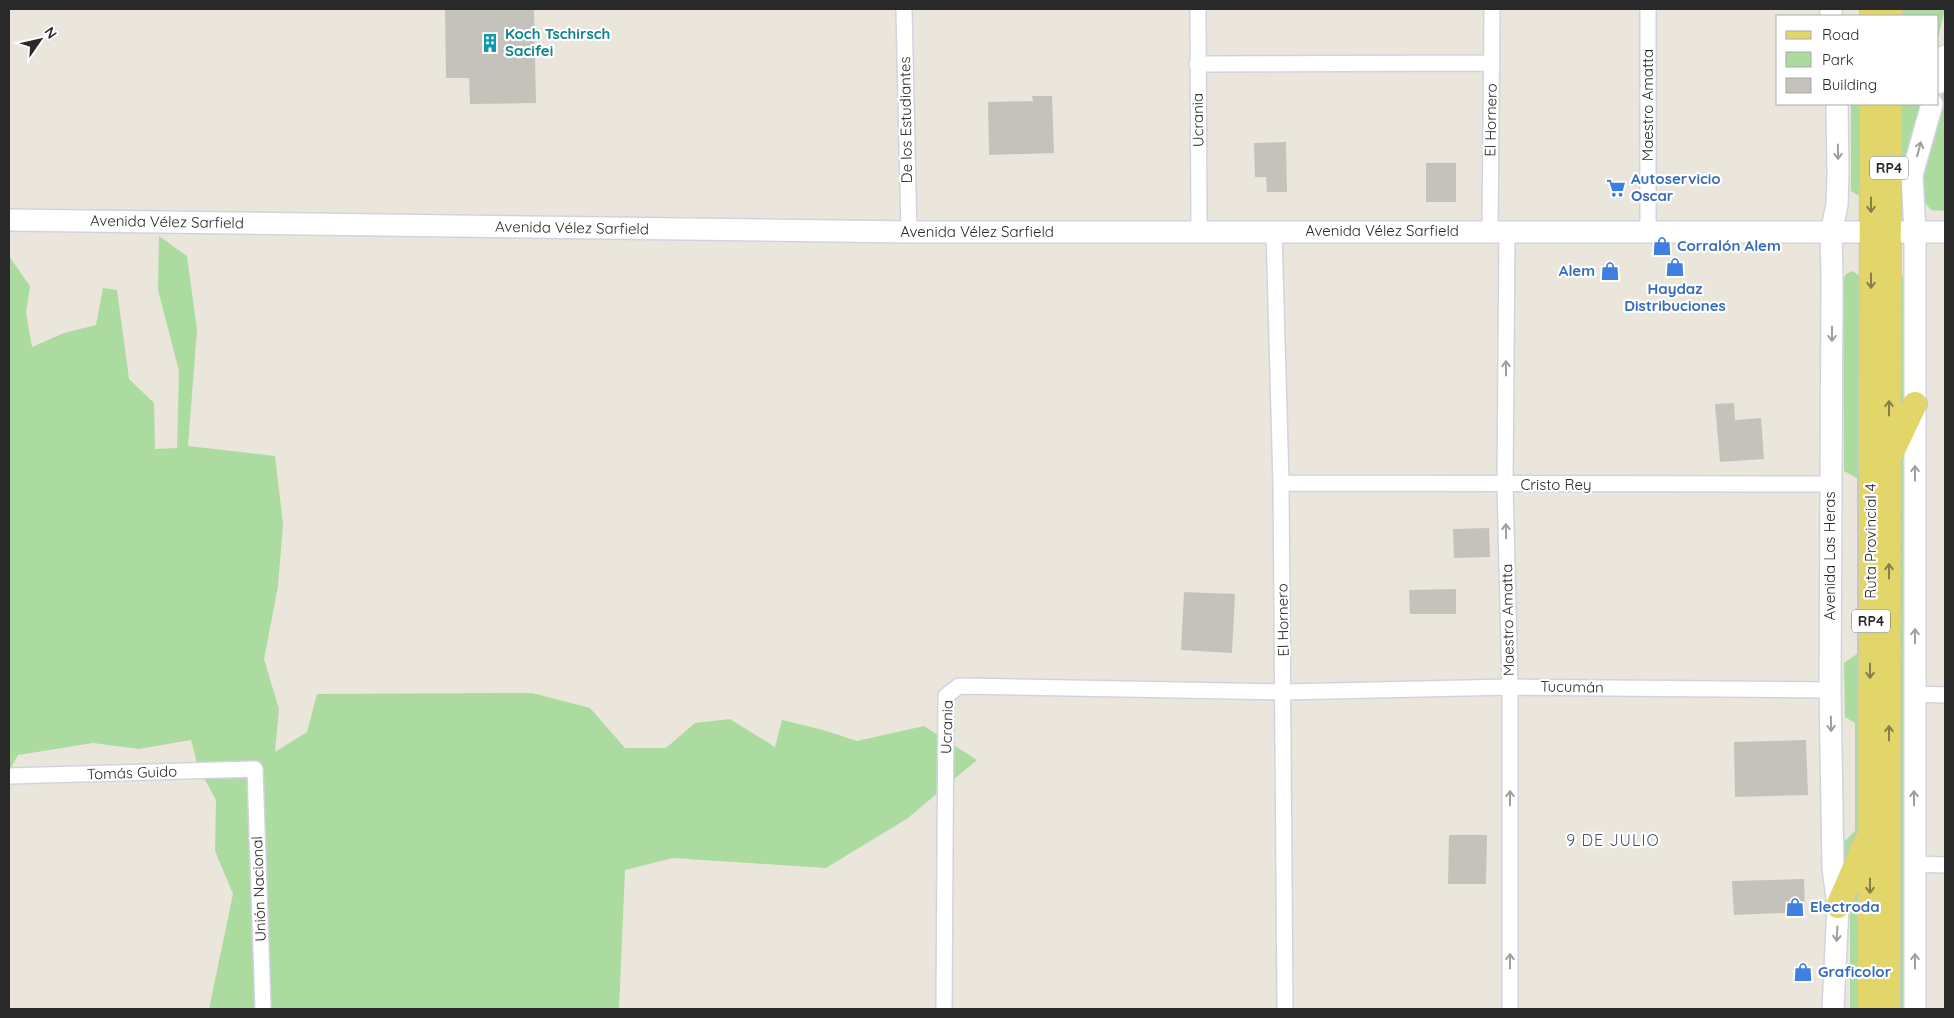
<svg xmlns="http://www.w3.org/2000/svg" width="1954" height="1018" font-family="Quicksand,sans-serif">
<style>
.green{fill:#abdb9e}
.building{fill:#c5c2bc}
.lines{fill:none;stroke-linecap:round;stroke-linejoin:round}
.street-casing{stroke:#d2d3e0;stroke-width:18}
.secondary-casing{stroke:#d2d3e0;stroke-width:24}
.primary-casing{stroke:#c7c7c7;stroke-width:26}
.street{stroke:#fff;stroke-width:15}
.secondary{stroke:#fff;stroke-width:21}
.primary{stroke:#e2d569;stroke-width:24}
.oneway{stroke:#9f9f9f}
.oneway2{stroke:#867f49}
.labels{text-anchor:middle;stroke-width:4.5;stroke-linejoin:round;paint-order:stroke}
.shield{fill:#fff;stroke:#696969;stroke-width:1}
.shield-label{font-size:14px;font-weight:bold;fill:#292929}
.culture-label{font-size:15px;font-weight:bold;fill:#0d838f;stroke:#fff;text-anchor:start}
.street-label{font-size:15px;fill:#292929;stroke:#fff}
.shop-label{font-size:15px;font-weight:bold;fill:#366cbe;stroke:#fff;text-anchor:start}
.neighbourhood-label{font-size:16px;letter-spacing:1px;fill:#4e5075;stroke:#fff}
</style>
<rect width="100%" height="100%" fill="#eae6dc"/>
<!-- green -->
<path class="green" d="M 1896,9 L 1945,9 L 1938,38 L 1938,16 L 1896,16 Z
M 1945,82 L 1945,211 L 1931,210 L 1923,200 L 1923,173 Z
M 1851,104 L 1864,104 L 1861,194 L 1857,195 L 1851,191 Z
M 1896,104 L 1921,104 L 1902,178 L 1899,179 Z
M 159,236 L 187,256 L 197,330 L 188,446 L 275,456 L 283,524 L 278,586 L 264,659 L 279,709 L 275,752 L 307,732 L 317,694 L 532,693 L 590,708 L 625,748 L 666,748 L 695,723 L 730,719 L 775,747 L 782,720 L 823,730 L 857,741 L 924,726 L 977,760 L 908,818 L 826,868 L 673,858 L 625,870 L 619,1009 L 209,1009 L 233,894 L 215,851 L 216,800 L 198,767 L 191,740 L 139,749 L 93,743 L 18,755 L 9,771 L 9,256 L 30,286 L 26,313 L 32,347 L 64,333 L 96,325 L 103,288 L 117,290 L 129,379 L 154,403 L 155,449 L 177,448 L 179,371 L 158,290 Z
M 1853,271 L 1861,277 L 1863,832 L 1849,863 L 1843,865 L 1843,843 L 1855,831 L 1855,723 L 1845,717 L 1844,663 L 1857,654 L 1857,478 L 1844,471 L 1843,280 L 1846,274 Z
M 1901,275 L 1905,281 L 1908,390 L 1899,417 L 1899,276 Z
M 1905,442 L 1909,1009 L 1896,1009 L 1896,473 Z
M 1860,878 L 1863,1009 L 1850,1009 L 1850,903 Z"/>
<!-- building -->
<path class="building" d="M 445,9 L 534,9 L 536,103 L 470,104 L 469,78 L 446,78 Z
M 1032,96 L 1052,96 L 1054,153 L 989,155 L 988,102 L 1033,101 Z
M 1286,142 L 1287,192 L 1267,192 L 1266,177 L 1255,177 L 1254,143 Z
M 1426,163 L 1456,163 L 1456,202 L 1426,202 Z
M 1734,403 L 1735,420 L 1761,418 L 1764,459 L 1720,462 L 1715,404 Z
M 1489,528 L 1490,557 L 1454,558 L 1453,529 Z
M 1456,589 L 1456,614 L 1410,614 L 1409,590 Z
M 1184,592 L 1235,594 L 1232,653 L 1181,650 Z
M 1806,740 L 1808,795 L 1735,797 L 1734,742 Z
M 1449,835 L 1487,835 L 1486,884 L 1448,884 Z
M 1804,879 L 1805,912 L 1734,915 L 1732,881 Z"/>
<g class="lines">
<!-- street casing -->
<g class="street-casing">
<path id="street" d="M 904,9 L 909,232
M 1198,9 L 1199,231
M 1197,64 L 1492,63
M 1274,231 L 1281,483 L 1285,1009
M 1490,231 L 1492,9
M 1507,231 L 1505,485 L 1510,687 L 1510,1009
M 1648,232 L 1648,9
M 1281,483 L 1830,484
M 1915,694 L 1945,695
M 9,776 L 255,769 L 263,1009
M 1914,864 L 1945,865
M 944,1009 L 946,696 L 959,686 L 1284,692 L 1510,687 L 1830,690"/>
</g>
<!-- secondary casing -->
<g class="secondary-casing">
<path id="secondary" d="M 1831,16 L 1831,9
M 1938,83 L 1945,56
M 9,220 L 909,232 L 1945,232
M 1833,1009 L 1838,906 L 1833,868 L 1830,690 L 1832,279 L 1831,233 L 1837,205 L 1838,174 L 1837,104
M 1915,1009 L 1915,232 L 1912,175 L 1932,104"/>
</g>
<!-- primary casing -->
<g class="primary-casing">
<path id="primary" d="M 1872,16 L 1872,9
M 1890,16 L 1890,9
M 1892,452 L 1915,404
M 1838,906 L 1866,842
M 1870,1009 L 1872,104
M 1888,1009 L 1889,104"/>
</g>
<!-- street -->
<use href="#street" class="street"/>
<!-- secondary -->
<use href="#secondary" class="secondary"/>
<!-- primary -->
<use href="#primary" class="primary"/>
</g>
<!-- one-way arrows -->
<defs><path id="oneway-shaft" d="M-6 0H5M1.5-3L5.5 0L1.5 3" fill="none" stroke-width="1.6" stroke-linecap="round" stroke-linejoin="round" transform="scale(1.25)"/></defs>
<g class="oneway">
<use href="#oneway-shaft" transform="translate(1919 149) rotate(-75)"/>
<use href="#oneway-shaft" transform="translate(1838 152) rotate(89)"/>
<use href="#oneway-shaft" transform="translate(1832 334) rotate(90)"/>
<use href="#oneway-shaft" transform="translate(1506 368) rotate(-90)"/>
<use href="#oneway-shaft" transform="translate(1915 473) rotate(-90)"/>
<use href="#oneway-shaft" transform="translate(1506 531) rotate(-91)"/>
<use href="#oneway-shaft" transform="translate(1915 636) rotate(-90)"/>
<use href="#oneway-shaft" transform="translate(1831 724) rotate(89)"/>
<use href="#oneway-shaft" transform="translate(1510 798) rotate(-90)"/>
<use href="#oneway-shaft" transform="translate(1914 798) rotate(-90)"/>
<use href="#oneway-shaft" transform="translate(1837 934) rotate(93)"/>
<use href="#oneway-shaft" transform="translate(1510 961) rotate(-90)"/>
<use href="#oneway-shaft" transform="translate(1915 961) rotate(-90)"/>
</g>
<g class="oneway2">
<use href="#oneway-shaft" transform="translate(1871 205) rotate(90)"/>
<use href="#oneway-shaft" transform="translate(1871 281) rotate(90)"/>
<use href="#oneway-shaft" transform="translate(1889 408) rotate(-90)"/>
<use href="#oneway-shaft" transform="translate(1889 571) rotate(-90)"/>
<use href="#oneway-shaft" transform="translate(1870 671) rotate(90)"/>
<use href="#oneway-shaft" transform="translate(1889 733) rotate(-90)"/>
<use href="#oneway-shaft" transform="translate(1870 886) rotate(90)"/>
</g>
<!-- icons -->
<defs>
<g id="building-bare" transform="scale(1.5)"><path d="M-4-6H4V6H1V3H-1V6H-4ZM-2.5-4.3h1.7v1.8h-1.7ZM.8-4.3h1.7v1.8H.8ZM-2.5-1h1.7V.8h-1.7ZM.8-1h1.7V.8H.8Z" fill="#0f9aa8" stroke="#fff" stroke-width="2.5" paint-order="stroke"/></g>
<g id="supermarket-bare" transform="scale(1.5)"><path d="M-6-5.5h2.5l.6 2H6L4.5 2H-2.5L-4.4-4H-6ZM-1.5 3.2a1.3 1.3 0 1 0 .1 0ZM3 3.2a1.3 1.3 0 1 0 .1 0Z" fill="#3f7fe0" stroke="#fff" stroke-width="2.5" paint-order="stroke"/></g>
<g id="shop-bare" transform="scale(1.5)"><path d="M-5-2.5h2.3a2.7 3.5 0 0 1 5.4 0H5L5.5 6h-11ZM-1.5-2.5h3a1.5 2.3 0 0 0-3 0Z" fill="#3f7fe0" stroke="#fff" stroke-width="2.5" paint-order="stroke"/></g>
</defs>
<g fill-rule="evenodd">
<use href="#building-bare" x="490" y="43"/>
<use href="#supermarket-bare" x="1616" y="188"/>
<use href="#shop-bare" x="1662" y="246"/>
<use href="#shop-bare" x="1675" y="267"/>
<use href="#shop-bare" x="1610" y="271"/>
<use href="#shop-bare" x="1795" y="907"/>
<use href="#shop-bare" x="1803" y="972"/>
</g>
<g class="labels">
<!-- shield labels -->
<g class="shield">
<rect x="1870" y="156.5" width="38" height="23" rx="4"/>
<rect x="1852" y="609.5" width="38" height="23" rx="4"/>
</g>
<g class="shield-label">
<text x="1889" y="173">RP4</text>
<text x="1871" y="626">RP4</text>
</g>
<!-- culture labels -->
<g class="culture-label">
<text x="505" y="39">Koch Tschirsch<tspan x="505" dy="17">Sacifei</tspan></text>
</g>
<!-- street labels -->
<g class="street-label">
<text transform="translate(1648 105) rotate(-90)" y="5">Maestro Amatta</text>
<text transform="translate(906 120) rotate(-91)" y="5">De los Estudiantes</text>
<text transform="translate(1198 120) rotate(-91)" y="5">Ucrania</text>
<text transform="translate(1491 120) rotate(-89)" y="5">El Hornero</text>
<text transform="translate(167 222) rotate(1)" y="5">Avenida Vélez Sarfield</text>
<text transform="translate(572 228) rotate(1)" y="5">Avenida Vélez Sarfield</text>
<text x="1382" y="236">Avenida Vélez Sarfield</text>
<text x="977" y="237">Avenida Vélez Sarfield</text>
<text x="1556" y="490">Cristo Rey</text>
<text transform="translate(1871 541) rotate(-90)" y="5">Ruta Provincial 4</text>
<text transform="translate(1830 556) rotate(-90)" y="5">Avenida Las Heras</text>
<text transform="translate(1283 620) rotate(-91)" y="5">El Hornero</text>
<text transform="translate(1508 620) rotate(-91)" y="5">Maestro Amatta</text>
<text transform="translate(1572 687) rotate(1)" y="5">Tucumán</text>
<text transform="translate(947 727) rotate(-88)" y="5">Ucrania</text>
<text transform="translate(132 773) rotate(-2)" y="5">Tomás Guido</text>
<text transform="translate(259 889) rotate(-92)" y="5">Unión Nacional</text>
</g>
<!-- shop labels -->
<g class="shop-label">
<text x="1631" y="184">Autoservicio<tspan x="1631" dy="17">Oscar</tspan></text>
<text x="1677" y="251">Corralón Alem</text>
<text x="1595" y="276" text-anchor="end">Alem</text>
<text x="1675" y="294" text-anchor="middle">Haydaz<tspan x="1675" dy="17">Distribuciones</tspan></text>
<text x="1810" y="912">Electroda</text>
<text x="1818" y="977">Graficolor</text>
</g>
<!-- neighbourhood labels -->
<g class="neighbourhood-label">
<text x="1613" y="846">9 DE JULIO</text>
</g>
</g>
<!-- border -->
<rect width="1954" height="1018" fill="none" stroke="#292929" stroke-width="20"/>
<!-- legend -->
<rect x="1776" y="15" width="162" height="90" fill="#ffffff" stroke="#a9a9a9"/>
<rect x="1786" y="31" width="25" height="8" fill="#e2d569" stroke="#a9a9a9"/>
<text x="1822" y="40" font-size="15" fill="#292929">Road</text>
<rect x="1786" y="52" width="25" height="15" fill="#abdb9e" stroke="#a9a9a9"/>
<text x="1822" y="65" font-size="15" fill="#292929">Park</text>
<rect x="1786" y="78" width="25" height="15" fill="#c5c2bc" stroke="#a9a9a9"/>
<text x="1822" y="90" font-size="15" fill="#292929">Building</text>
<!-- north arrow -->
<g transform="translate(40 40) rotate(56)" stroke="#ffffff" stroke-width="4" paint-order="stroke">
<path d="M0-4L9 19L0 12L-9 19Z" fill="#292929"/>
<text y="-8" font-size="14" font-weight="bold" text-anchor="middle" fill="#292929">N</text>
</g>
</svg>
